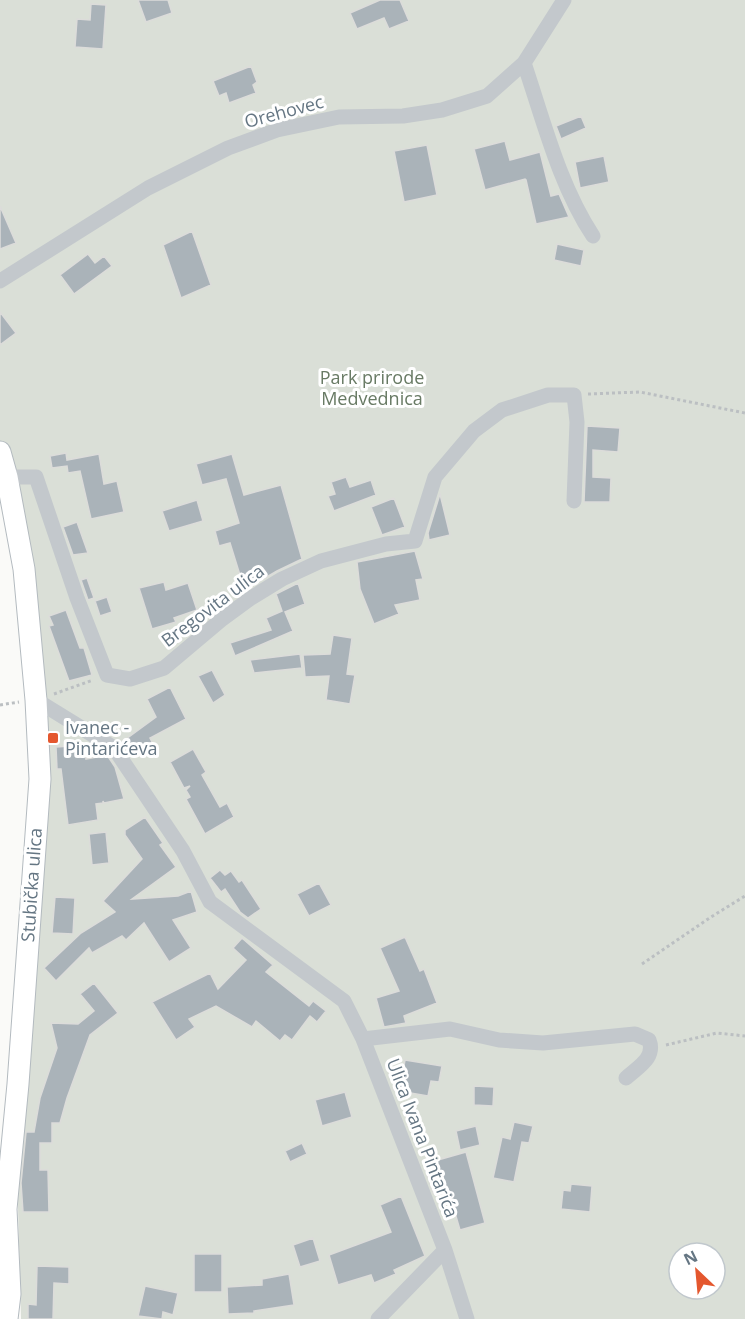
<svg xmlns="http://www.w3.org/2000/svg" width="745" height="1319" font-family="'Open Sans',sans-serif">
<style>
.green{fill:#dadfd7;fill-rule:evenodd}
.building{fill:#aab3b9;stroke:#dcdcda;stroke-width:1.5}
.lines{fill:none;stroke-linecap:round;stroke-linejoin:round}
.secondary-casing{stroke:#b3babf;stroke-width:23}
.path{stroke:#bbbfc2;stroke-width:3;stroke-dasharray:3 3;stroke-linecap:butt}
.street{stroke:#c3c8cc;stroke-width:15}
.secondary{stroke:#fff;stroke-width:21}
.poi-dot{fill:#e4572e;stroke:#fff;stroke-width:2}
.labels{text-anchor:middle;stroke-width:6;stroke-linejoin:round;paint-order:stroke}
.street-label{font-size:18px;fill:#657683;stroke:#fff}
.park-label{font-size:18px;fill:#687a64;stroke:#fff}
.poi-label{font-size:18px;fill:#657683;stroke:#fff;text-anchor:start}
</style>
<rect width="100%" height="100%" fill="#fafaf8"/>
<!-- green -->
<path class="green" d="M 0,0 L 745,0 L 745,1319 L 21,1319 L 15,1097 L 38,809 L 24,569 L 0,474 ZM 679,1253 L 715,1253 L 715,1289 L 679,1289 Z"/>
<!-- building -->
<path class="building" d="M 138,0 L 168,0 L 172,13 L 146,22 Z
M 380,0 L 400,0 L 409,21 L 389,29 L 384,18 L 357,29 L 350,13 Z
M 91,4 L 106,5 L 103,49 L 75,47 L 77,19 L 90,20 Z
M 251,66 L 257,82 L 253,85 L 256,93 L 229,103 L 226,93 L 219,96 L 213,81 Z
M 581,116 L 586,128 L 561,139 L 556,126 Z
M 505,141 L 510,160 L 540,152 L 551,196 L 559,194 L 569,217 L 536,224 L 526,180 L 525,179 L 485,190 L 474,149 Z
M 427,145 L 437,195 L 404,202 L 394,151 Z
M 604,156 L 609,182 L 580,188 L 575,162 Z
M 0,206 L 16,243 L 0,249 Z
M 192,231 L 211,285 L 181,298 L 163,245 Z
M 557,244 L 584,250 L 581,266 L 554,260 Z
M 88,254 L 95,263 L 104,256 L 112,266 L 74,294 L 60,275 Z
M 0,312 L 16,333 L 0,345 Z
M 587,426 L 620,428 L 618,452 L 593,450 L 593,477 L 611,478 L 610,502 L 584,502 Z
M 66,453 L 67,460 L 99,454 L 104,484 L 117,481 L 124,512 L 91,519 L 80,471 L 68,473 L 67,466 L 52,468 L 50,456 Z
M 232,454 L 244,495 L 281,485 L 302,559 L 277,571 L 253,585 L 244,588 L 230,543 L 219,546 L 215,531 L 239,523 L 226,479 L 202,485 L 196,464 Z
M 346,477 L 350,487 L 371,480 L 376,495 L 334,511 L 328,496 L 335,494 L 331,482 Z
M 440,494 L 450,535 L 429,540 L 428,533 Z
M 394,498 L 405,527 L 382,535 L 371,507 Z
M 197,500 L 203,521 L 169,531 L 162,511 Z
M 77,522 L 88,553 L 73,555 L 63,527 Z
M 415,551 L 423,579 L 416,580 L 420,600 L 395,605 L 399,614 L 374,624 L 360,589 L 357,562 Z
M 87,578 L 94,598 L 88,600 L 81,580 Z
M 164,582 L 166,590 L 188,583 L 197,610 L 174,618 L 176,622 L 152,629 L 139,588 Z
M 298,583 L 305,604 L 285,612 L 293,631 L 235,656 L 230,643 L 271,630 L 266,618 L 282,611 L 276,594 Z
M 107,597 L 112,612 L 100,616 L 95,601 Z
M 66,610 L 80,648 L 84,648 L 92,675 L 69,681 L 49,626 L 53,625 L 49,616 Z
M 333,635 L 352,638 L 347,674 L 355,675 L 350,704 L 326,700 L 329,676 L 305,677 L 303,655 L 330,654 Z
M 300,654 L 302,668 L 254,673 L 250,660 Z
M 212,670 L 225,695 L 213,703 L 198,676 Z
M 170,687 L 186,719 L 150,738 L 153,744 L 133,752 L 127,750 L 122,742 L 156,717 L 147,699 Z
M 85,745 L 86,759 L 107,755 L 115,767 L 124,799 L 104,803 L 103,801 L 103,803 L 96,804 L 98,820 L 68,825 L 61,769 L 57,769 L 56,747 Z
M 193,749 L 206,772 L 202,775 L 220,807 L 227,803 L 234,817 L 205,834 L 186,799 L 190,797 L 186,790 L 190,786 L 184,788 L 170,762 Z
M 145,817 L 163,843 L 160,845 L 176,867 L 132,899 L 178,896 L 191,891 L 197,912 L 173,920 L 191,948 L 169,962 L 144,923 L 126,940 L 122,936 L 92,953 L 89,948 L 56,981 L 44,968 L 81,933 L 115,912 L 103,901 L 142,859 L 125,835 L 125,830 Z
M 106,832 L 109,863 L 92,865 L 89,834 Z
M 220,870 L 225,875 L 231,871 L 239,882 L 242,880 L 261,909 L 248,918 L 240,912 L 225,889 L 221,892 L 210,878 Z
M 319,883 L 331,905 L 309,916 L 297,894 Z
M 55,897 L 75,898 L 73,934 L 52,933 Z
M 405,937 L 420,971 L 424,969 L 437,1003 L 404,1016 L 406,1023 L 384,1027 L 376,998 L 399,991 L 380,948 Z
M 242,938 L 273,965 L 266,972 L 309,1006 L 313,1001 L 326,1011 L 317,1022 L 310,1016 L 292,1040 L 285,1035 L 280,1041 L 256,1021 L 252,1027 L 216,1006 L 189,1019 L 195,1027 L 176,1040 L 152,1002 L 210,973 L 218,989 L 246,960 L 233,948 Z
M 94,983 L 118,1013 L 90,1035 L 67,1098 L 60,1123 L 52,1123 L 52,1143 L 40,1143 L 40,1170 L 48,1170 L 49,1212 L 23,1212 L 21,1183 L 26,1132 L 34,1132 L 40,1098 L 57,1048 L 51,1023 L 78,1024 L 94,1011 L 80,994 Z
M 405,1060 L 442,1066 L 439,1082 L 431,1081 L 428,1096 L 393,1090 L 396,1070 L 403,1071 Z
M 474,1086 L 494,1087 L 493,1106 L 474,1105 Z
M 345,1092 L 352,1117 L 322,1126 L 315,1100 Z
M 514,1122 L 533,1126 L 529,1143 L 522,1142 L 514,1182 L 493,1178 L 502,1137 L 510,1139 Z
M 476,1126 L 480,1145 L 460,1150 L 456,1131 Z
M 302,1143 L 307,1154 L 290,1162 L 285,1151 Z
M 466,1152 L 485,1223 L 460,1230 L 448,1189 L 433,1193 L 424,1164 Z
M 571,1184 L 592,1186 L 590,1212 L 561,1209 L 563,1190 L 570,1191 Z
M 401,1196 L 425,1256 L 394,1270 L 396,1274 L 374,1283 L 371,1275 L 338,1285 L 329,1255 L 391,1232 L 380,1205 Z
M 313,1238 L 320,1261 L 300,1267 L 293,1245 Z
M 194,1254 L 222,1254 L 222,1292 L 194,1292 Z
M 37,1266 L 69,1267 L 69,1284 L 54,1283 L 53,1319 L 28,1319 L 28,1304 L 36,1305 Z
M 289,1274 L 294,1305 L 254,1311 L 254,1313 L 228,1314 L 227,1287 L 262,1285 L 262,1279 Z
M 145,1286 L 178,1293 L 173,1315 L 163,1312 L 162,1319 L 138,1316 Z"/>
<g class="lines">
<!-- secondary casing -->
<g class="secondary-casing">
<path id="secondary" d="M 0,452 L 7,477 L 24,569 L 36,700 L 40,779 L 18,1084 L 6,1209 L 10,1294 L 7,1319"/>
</g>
<!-- path -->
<path class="path" d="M 588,394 L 640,392 L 745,413
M 54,694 L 93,680
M 0,705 L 19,702
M 642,964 L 711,917 L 745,896
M 666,1045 L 717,1033 L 745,1036"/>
<!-- street -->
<path class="street" d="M 524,63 C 544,122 559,184 593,236
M 0,281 L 148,188 L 228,148 L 277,130 L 339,117 L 403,116 L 442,110 L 487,96 L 524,63 L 564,0
M 7,477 L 36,477 L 77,598 L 107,675 L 130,679 L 164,668 L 221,620 L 251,598 L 282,579 L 321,561 L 386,544 L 415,541 L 435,477 L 474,431 L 502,410 L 548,395 L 574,395 L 577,422 L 574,501
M 36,700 L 114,748 L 183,851 L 210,902 L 344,1001 L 363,1039 L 445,1250 L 467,1319
M 363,1039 L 450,1029 L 499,1040 L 543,1043 L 635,1034 L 649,1040 C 656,1058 638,1067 626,1078
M 378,1319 L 445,1250"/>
<!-- secondary -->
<use href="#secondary" class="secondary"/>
</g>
<!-- markers -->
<rect class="poi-dot" x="47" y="732" width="12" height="12" rx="3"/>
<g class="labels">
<!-- street labels -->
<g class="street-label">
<text transform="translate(284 112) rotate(-15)" y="6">Orehovec</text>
<text transform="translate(213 606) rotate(-37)" y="6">Bregovita ulica</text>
<text transform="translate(32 885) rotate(-86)" y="6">Stubička ulica</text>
<text transform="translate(422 1138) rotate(69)" y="6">Ulica Ivana Pintarića</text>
</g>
<!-- park labels -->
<g class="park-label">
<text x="372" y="384">Park prirode<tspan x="372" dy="21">Medvednica</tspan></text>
</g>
<!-- poi labels -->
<g class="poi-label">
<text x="65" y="734">Ivanec -<tspan x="65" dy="21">Pintarićeva</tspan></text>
</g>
</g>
<!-- north arrow -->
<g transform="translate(697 1271) rotate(334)"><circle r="28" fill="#ffffff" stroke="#c1c8cd" stroke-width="1.5"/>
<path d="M0-4.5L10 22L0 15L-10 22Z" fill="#e4572e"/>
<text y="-9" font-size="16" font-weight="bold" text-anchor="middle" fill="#657683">N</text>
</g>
</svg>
